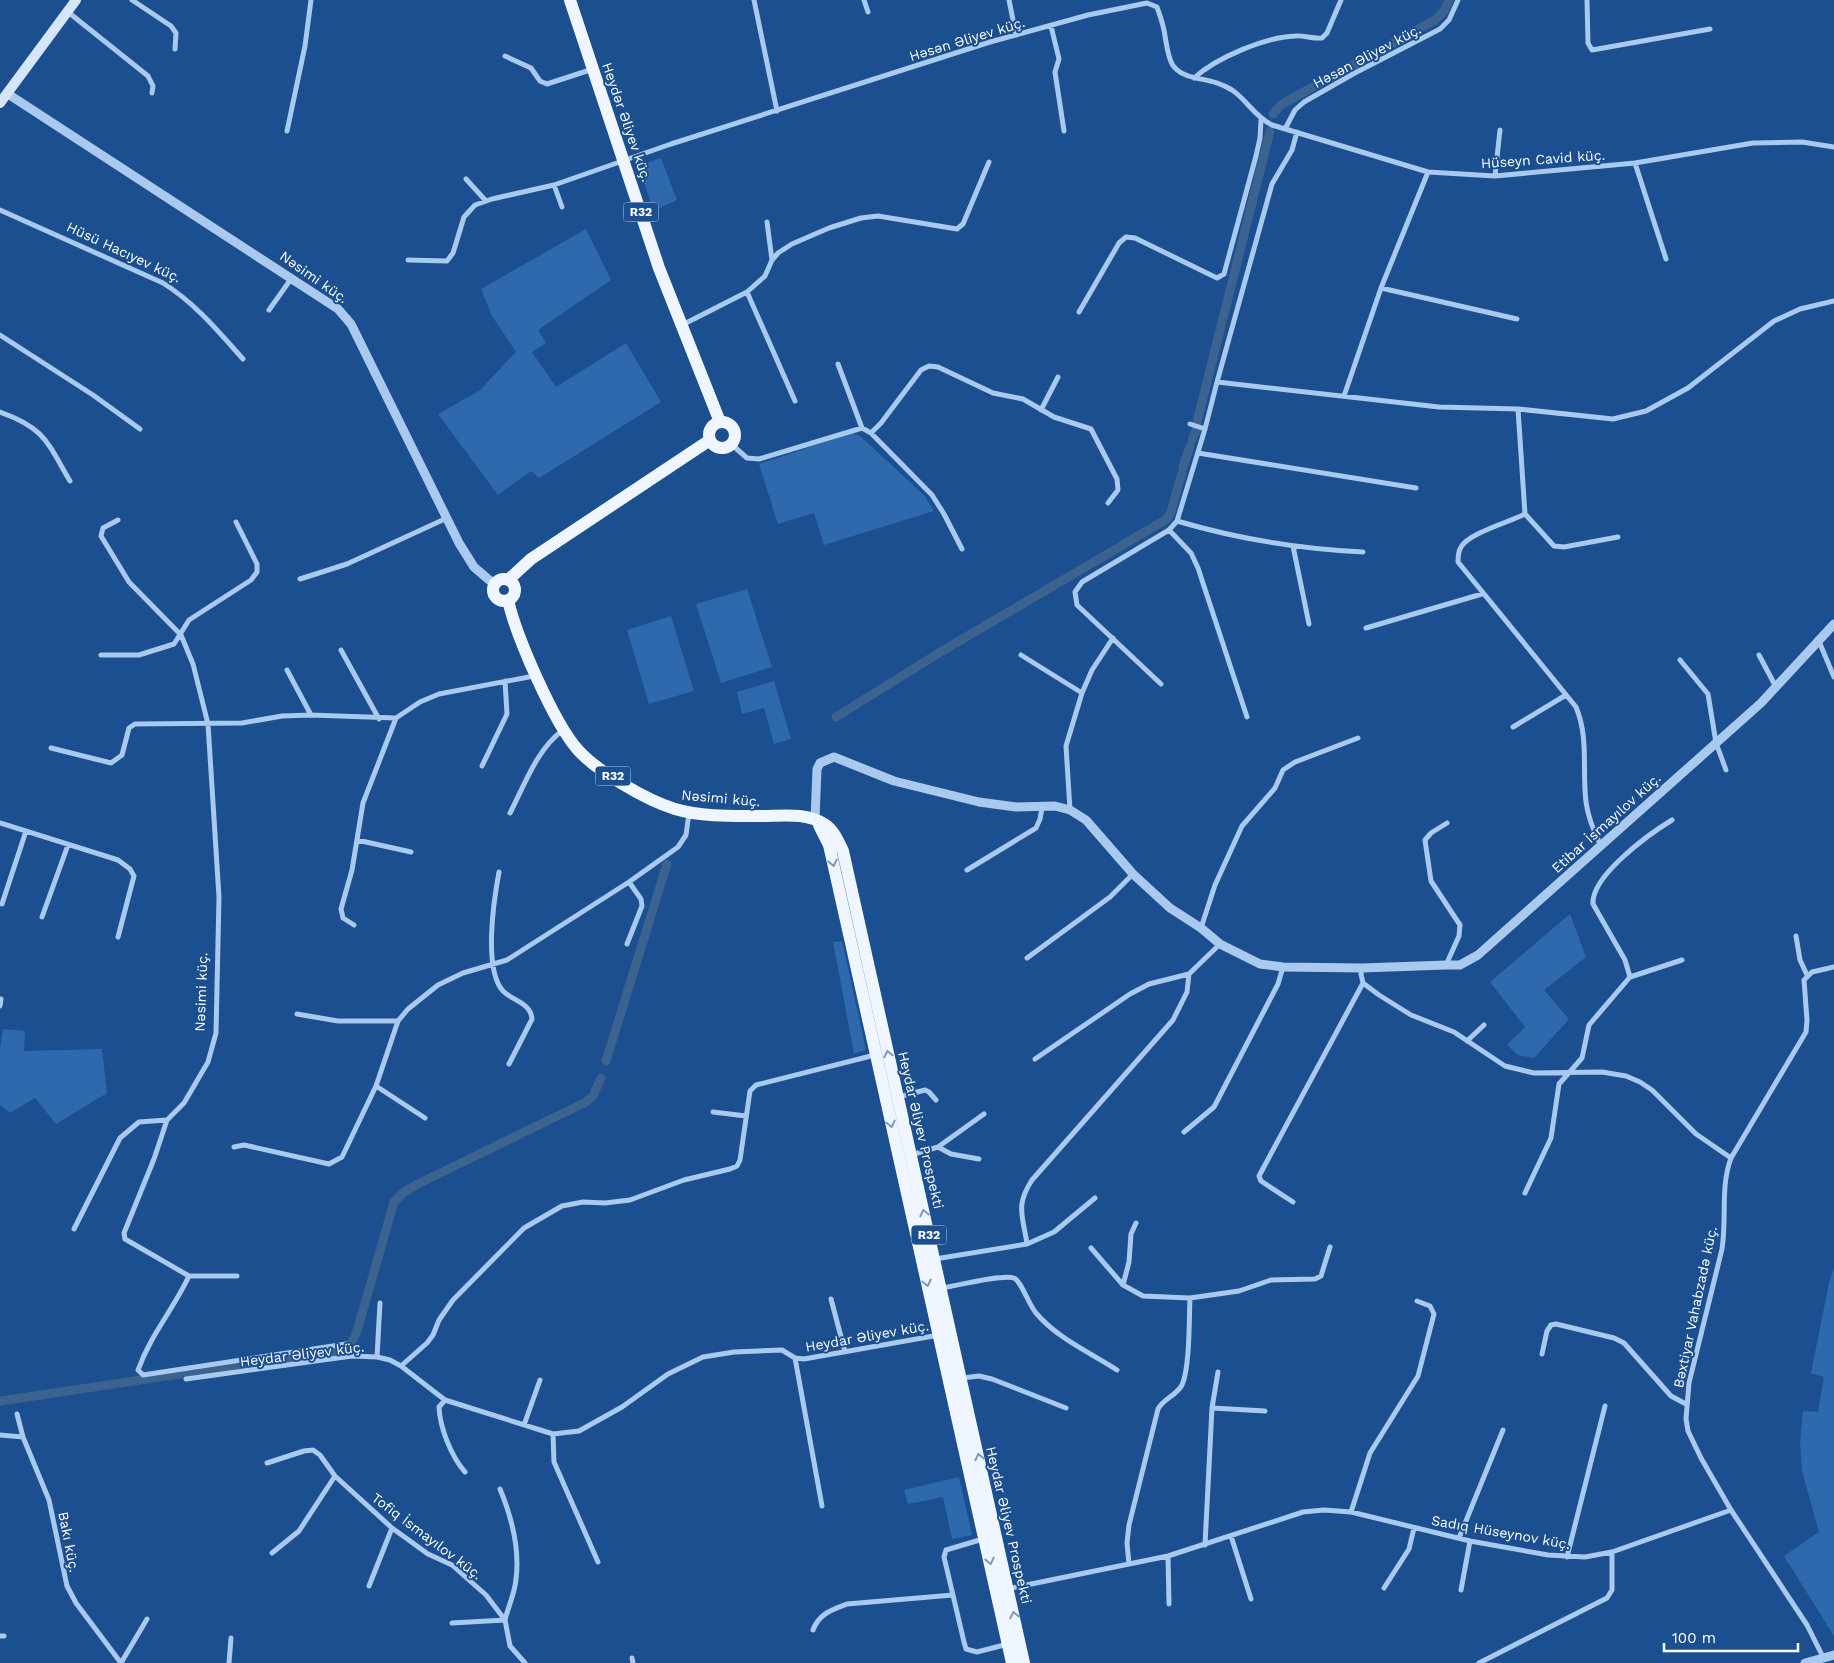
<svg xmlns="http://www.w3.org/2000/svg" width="1834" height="1663" font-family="'Work Sans',sans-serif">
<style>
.green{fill:#2e69ad}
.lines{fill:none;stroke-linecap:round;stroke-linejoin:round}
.canal{stroke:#3c6290;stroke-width:9}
.minor{stroke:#a9c9ee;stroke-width:5}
.tertiary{stroke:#a9c9ee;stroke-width:9}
.secondary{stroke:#d6e6fa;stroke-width:10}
.primary{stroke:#f0f6ff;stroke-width:12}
.oneway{stroke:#7b9ac1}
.labels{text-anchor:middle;stroke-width:4;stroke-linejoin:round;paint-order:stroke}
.shield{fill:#1b4f8f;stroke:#bbcadd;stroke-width:1}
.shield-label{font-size:12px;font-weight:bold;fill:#fff}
.street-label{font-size:14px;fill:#fff;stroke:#1b4f8f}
</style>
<rect width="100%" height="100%" fill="#1b4f8f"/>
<!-- green -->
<path class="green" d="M 661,158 L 677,200 L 654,211 L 638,166 Z
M 586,229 L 611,280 L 538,330 L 546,343 L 532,352 L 556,387 L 626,343 L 661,402 L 539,478 L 531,471 L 498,495 L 438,414 L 479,391 L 516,352 L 492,316 L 481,289 Z
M 853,433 L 860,436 L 924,495 L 934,511 L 824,545 L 814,513 L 778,524 L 759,464 Z
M 747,589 L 772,667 L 721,683 L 696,604 Z
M 671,616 L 694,691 L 649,704 L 627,630 Z
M 774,681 L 791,739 L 774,744 L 764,708 L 742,714 L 737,692 Z
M 1570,914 L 1586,957 L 1544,990 L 1569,1019 L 1534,1058 L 1518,1055 L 1507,1045 L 1525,1027 L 1490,982 Z
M 842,941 L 866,1050 L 854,1054 L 833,942 Z
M 3,1029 L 25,1031 L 24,1051 L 102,1049 L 107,1093 L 56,1124 L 35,1098 L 10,1113 L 0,1105 L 0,1048 Z
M 1834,1267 L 1834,1636 L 1784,1556 L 1819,1532 L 1802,1471 L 1800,1442 L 1803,1411 L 1818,1412 L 1824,1377 L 1811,1373 L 1829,1283 Z
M 959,1477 L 972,1535 L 952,1539 L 943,1497 L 908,1504 L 904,1490 Z"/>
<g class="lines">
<!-- canal -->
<path class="canal" d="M 1273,114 L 1282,104 L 1435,20 L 1444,11 L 1449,0
M 1197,422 L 1270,131
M 1192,440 L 1196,430
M 1183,467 L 1190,446
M 1178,486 L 1182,473
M 932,657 L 1167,519 L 1171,512 L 1177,490
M 836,717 L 931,658
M 606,1061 L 667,864
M 351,1344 L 357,1331 L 394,1202 L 404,1192 L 418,1184 L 586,1102 L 593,1096 L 601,1078
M 0,1401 L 342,1350"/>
<!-- minor -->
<path class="minor" d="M 132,0 L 171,26 L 176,33 L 175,49
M 754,0 L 777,111
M 864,0 L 868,12
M 1009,0 L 1016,35
M 1587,0 L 1588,43 L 1592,50 L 1710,29
M 68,12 L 148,76 L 153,86 L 152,93
M 1051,26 L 1059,59 L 1055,72 L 1064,131
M 505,56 L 531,68 L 540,81 L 547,84 L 593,69
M 1194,78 C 1216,58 1265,37 1295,36 C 1304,35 1312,39 1322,38 L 1327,33 L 1341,0
M 1285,129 L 1295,110 L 1304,102 L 1353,74 L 1440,29 L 1449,20 L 1458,0
M 287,131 L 305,46 L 311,0
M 1635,163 L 1666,259
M 1495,176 L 1500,130
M 466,179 L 486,201
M 554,185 L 562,207
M 0,210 L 163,283 C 195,303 218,331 243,359
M 767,222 L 772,260
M 408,260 L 447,261 L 453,253 L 464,217 L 475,205 L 492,199 L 554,185 L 671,144 L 990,42 L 1088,15 L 1147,3 L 1157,7 C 1160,16 1164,26 1165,36 C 1169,59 1169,73 1196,78 C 1210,81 1219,82 1232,90 C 1247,100 1254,116 1272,125 L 1428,172 L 1495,176 L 1635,163 L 1753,143 L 1802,142 L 1834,147
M 1381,288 L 1517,319
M 747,292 L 795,401
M 269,310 L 291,279
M 1079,312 L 1119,243 L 1126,237 L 1135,238 L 1217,278 L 1224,274 L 1256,156 L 1260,138 L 1261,120
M 682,325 L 747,292 L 765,276 L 772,260 L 778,253 L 792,244 L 829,228 L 861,218 L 878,216 L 957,229 L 963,224 L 989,162
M 0,335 L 93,395 L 140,429
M 838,364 L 862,428
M 1217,382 L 1272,184 L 1292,150 L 1297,132
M 1344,396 L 1381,288 L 1428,172
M 1518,409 L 1525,514 C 1510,522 1469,533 1461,547 C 1458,552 1458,556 1458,562 L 1576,707 C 1589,738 1582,770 1586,802 C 1588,818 1594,832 1601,846
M 1041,410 L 1058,377
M 0,412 C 45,428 47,442 70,481
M 1190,424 L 1205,429
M 871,433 L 881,423 L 921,370 L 929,366 L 938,367 L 993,393 L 1023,399 L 1054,417 L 1091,429 L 1117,479 L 1118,490 L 1108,503
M 731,444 L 747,458 L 759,459 L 862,428 L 871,433 L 932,495 L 944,514 L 962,549
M 1198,453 L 1416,488
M 1525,514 L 1554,546 L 1564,547 L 1618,537
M 1177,521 C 1238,539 1299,549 1363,552
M 1169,530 L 1191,553 L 1198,568 L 1247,717
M 1293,546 L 1309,624
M 300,579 L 347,564 L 447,518
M 1366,628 L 1482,594
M 1818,639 L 1834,677
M 341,650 L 379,719
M 101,655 L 139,655 L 174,644 L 189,620 L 251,580 L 257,572 L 257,564 L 236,522
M 1021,655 L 1082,693
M 1759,655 L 1776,687
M 1680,660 L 1708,694 L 1716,743 L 1726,770
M 287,670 L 311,715
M 1161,684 L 1077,605 L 1075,592 L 1082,582 L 1169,530 L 1177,521 L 1205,429 L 1217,382 L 1439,407 L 1518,409 L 1613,419 L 1646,411 L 1688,388 L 1774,321 L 1800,309 L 1834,301
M 1513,727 L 1566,695
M 51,748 L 111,763 L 122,755 L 129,728 L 135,724 L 242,723 L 282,716 L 311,715 L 396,718 L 420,702 L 439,694 L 534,676
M 482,766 L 507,714 L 505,681
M 1070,810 L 1066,746 L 1082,693 L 1092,670 L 1113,638
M 510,813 C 525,784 537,749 563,730
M 0,823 L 118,860 L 130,869 L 134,876 L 118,937
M 357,840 L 411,852
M 967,870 L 1036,828 L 1040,819 L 1042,808
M 499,872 C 494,899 483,969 503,991 C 513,1001 531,1003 532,1019 L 509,1064
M 2,904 L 26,831
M 42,917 L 68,845
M 354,925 L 343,918 L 341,909 L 352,870 L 363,803 L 396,718
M 1201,928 L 1215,885 L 1242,826 L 1275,788 L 1283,770 L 1295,762 L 1358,738
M 1796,936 L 1800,960 L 1807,975
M 627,944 L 642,906 L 641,899 L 629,882
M 1027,958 L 1110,897 L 1133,874
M 1446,965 L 1459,936 L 1460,925 L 1431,881 L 1425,840 L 1431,833 L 1447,823
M 1362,968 L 1361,974 L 1363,983 L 1379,995 L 1411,1015 L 1454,1032 L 1505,1066 L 1534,1073 L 1602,1072 L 1626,1076 L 1640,1082 L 1652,1090 L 1696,1134 L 1731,1158
M 1630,977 L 1682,960
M 0,1006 L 1,999
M 297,1014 L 338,1021 L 398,1021
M 1467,1041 L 1484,1025
M 1035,1059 L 1130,994 L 1149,984 L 1189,974 L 1220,944
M 376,1086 L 425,1118
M 898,1097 L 925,1090 L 929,1092 L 936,1100
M 713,1112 L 746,1116
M 167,1120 L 154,1159 L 124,1233 L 125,1239 L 189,1276
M 1184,1132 L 1214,1107 L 1278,984 L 1283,967
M 234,1147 L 244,1145 L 329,1164 L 342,1157 L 376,1086 L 398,1021 L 408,1009 L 438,985 L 463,973 L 507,960 L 629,882 L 678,847 L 686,835 L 689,813
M 938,1147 L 951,1154 L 979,1159
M 911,1155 L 938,1147 L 984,1114
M 1525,1193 L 1551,1138 L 1559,1084 L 1582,1058 L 1589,1025 L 1630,977 L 1625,960 L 1593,904 C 1591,876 1649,834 1672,820
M 1293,1202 L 1261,1181 L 1259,1176 L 1363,983
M 74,1229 L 120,1138 L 139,1122 L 167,1120 L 184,1103 L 208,1062 L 216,1033 L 219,897 L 208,724 L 193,664 L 181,635 L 129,582 L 101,536 L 103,528 L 118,520
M 1027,1244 C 1023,1216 1015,1206 1032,1180 L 1173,1020 L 1187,992 L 1189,974
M 1091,1248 L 1123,1285 L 1143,1296 L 1190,1298 L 1239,1291 L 1271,1280 L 1315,1279 L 1321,1276 L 1330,1247
M 935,1259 L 1027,1244 L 1054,1232 L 1095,1198
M 237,1276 L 189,1276 C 173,1310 151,1334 138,1370 L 143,1375 L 346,1344 L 352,1356
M 1123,1285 L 1129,1262 L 1131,1234 L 1136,1223
M 942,1288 C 956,1286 1002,1274 1014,1278 C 1021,1281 1029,1305 1036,1313 C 1057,1338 1089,1352 1117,1370
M 831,1299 L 845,1352
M 1542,1354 L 1547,1331 L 1551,1325 L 1556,1324 L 1614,1338 L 1624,1343 L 1671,1396 L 1686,1404
M 377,1357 L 380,1303
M 795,1358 L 822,1506
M 401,1366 L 427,1343 L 433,1335 L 439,1320 L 453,1300 L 524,1228 L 562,1206 L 583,1202 L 605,1203 L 630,1200 L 684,1180 L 730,1169 L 737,1166 L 740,1160 L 750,1091 L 756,1085 L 875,1055
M 962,1378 L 979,1376 L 992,1379 L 1066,1408
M 186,1379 L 352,1356 L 377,1357 L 390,1360 L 401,1366 L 445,1400 L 553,1434 L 579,1431 L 622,1407 L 668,1374 L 703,1357 L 734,1352 L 782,1350 L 795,1358 L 804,1359 L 939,1335
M 445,1400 L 439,1407 C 440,1428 451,1456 465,1472
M 1212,1408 L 1265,1411
M 17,1414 L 23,1437 L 49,1500 L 67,1586 L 76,1603 L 121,1663
M 524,1425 L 540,1380
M 553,1434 L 554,1462 L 598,1562
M 0,1435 L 23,1437
M 267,1463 L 304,1451 L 313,1450 L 320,1455 L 335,1476 L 392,1528 L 428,1554 L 452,1565 L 486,1595 L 505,1620 L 510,1646 L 525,1663
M 1351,1512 L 1370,1453 L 1418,1376 L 1434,1314 L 1430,1306 L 1417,1301
M 1231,1536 L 1251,1599
M 1459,1538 L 1503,1430
M 983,1539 L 946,1550 L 944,1557 L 964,1642 L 966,1649 L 977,1652 L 1008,1644
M 1205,1545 L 1212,1408 L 1218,1372
M 272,1553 L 299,1531 L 335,1476
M 1168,1556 L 1169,1604
M 1567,1557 L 1605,1406
M 1129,1564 L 1127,1543 L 1129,1525 L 1158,1409 C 1164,1398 1176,1396 1182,1385 C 1190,1367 1189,1319 1190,1298
M 369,1586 L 392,1528
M 1384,1588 L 1409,1549 L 1414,1528
M 1007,1589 L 1168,1556 L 1303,1512 L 1324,1510 L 1351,1512 L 1470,1541 L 1548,1555 L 1585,1557 L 1612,1552 L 1731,1510
M 1461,1590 L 1470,1541
M 452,1623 L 505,1620 C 508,1607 515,1593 516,1579 C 520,1548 512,1518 500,1489
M 813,1630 C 819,1614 831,1610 847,1604 L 953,1595
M 0,1636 L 4,1636
M 1823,1657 L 1807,1625 L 1731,1510 L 1701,1458 L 1688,1431 L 1686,1419 L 1689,1383 L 1722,1249 C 1727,1218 1720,1188 1731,1158 L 1806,1032 L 1807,1020 L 1804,980 L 1812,972 L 1834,967
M 632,1658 L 633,1663
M 121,1663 L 147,1619
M 229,1663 L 231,1638
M 1479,1663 L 1607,1598 L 1612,1590 L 1612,1552"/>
<!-- tertiary -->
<path class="tertiary" d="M 8,94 L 338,309 L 351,324 L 459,543 L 474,567 L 495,585
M 815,819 L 817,769 L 820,763 L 834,757 L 894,781 L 979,802 L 1016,807 L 1055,806 L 1070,810 L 1086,820 L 1133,874 L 1170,908 L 1201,928 L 1220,944 L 1260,964 L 1283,967 L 1362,968 L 1446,965 L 1460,965 L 1478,955 L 1761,703 L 1834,624
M 1805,1663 L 1834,1655"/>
<!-- secondary -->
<path class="secondary" d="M 0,103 L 76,0"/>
<!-- primary -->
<path class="primary" d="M 570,0 L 659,268 L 720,422
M709 435a13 13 0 1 1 26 0a13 13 0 1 1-26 0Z
M493 590a11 11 0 1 1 22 0a11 11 0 1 1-22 0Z
M 508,580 L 531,559 L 710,440
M 508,600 C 516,636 554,723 578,750 C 598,772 646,800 675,809 C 702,817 733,816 761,816 C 781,816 806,812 824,824 C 834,830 838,841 843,851 L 1024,1663
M 819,825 L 829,845 L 849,934 L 1012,1663"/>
</g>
<!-- one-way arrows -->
<defs><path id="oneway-chevron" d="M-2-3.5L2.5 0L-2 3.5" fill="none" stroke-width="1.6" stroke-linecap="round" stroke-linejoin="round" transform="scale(1.25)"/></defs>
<g class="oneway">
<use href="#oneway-chevron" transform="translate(833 863) rotate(77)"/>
<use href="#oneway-chevron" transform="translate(888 1054) rotate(-103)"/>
<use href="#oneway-chevron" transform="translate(891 1124) rotate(77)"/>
<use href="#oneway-chevron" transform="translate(924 1213) rotate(-103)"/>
<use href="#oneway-chevron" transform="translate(927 1283) rotate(77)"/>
<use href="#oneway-chevron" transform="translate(979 1457) rotate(-103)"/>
<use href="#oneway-chevron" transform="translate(990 1561) rotate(77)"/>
<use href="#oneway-chevron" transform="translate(1014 1615) rotate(-102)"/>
</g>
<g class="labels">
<!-- shield labels -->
<g class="shield">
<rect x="623.5" y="202.5" width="35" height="19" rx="4"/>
<rect x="595.5" y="766.5" width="35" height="19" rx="4"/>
<rect x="911.5" y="1225.5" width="35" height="19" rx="4"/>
</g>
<g class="shield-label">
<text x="641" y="216">R32</text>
<text x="613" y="780">R32</text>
<text x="929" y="1239">R32</text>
</g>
<!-- street labels -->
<g class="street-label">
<text transform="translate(967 39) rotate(-17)" y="5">Həsən Əliyev küç.</text>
<text transform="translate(1367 56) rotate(-28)" y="5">Həsən Əliyev küç.</text>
<text transform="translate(627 122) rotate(71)" y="5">Heydər Əliyev küç.</text>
<text transform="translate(1543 159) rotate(-4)" y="5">Hüseyn Cavid küç.</text>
<text transform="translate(124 252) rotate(25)" y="5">Hüsü Hacıyev küç.</text>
<text transform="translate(314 277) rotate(35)" y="5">Nəsimi küç.</text>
<text transform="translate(721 798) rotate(5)" y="5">Nəsimi küç.</text>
<text transform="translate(1606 823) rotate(-42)" y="5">Etibar İsmayılov küç.</text>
<text transform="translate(201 992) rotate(-88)" y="5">Nəsimi küç.</text>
<text transform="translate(921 1130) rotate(77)" y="5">Heydar Əliyev Prospekti</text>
<text transform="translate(1695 1307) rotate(-78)" y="5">Bəxtiyar Vahabzadə küç.</text>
<text transform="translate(867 1336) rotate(-10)" y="5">Heydar Əliyev küç.</text>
<text transform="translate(302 1354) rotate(-7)" y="5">Heydar Əliyev küç.</text>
<text transform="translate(1009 1525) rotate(77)" y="5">Heydar Əliyev Prospekti</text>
<text transform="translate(1501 1532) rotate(10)" y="5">Sadıq Hüseynov küç.</text>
<text transform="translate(427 1536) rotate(37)" y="5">Tofiq İsmayılov küç.</text>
<text transform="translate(69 1542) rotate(79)" y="5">Bakı küç.</text>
</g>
</g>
<!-- scale -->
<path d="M1664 1643v8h134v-8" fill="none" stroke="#ffffff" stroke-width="2.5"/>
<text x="1672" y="1643" font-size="15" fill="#ffffff" stroke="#1b4f8f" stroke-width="4" paint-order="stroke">100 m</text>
</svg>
